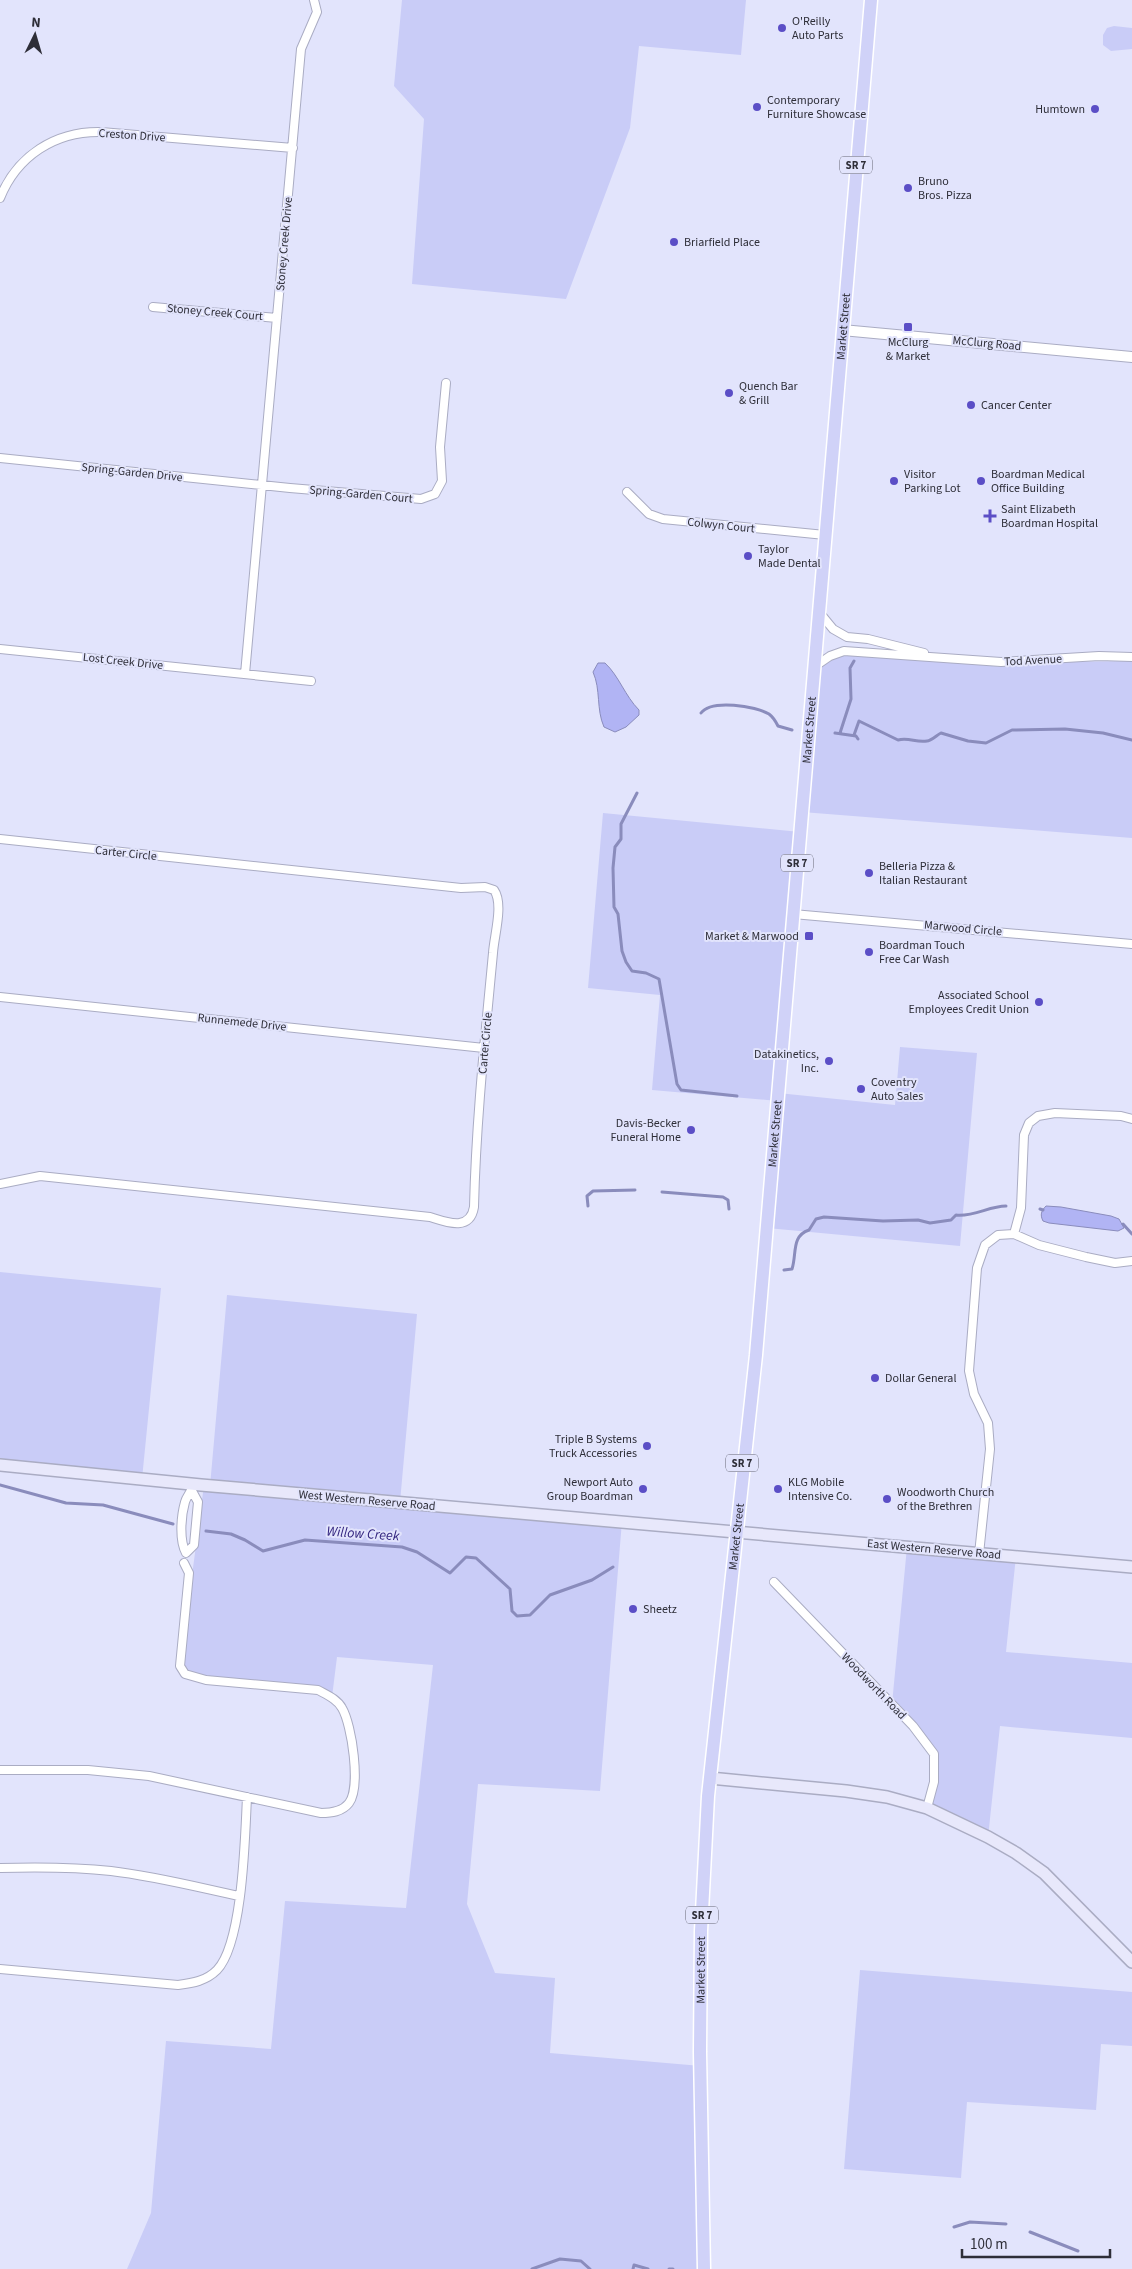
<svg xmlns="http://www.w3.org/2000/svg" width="1132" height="2269" font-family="'Source Sans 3',sans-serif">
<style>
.green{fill:#c9ccf7}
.water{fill:#b1b4f4;stroke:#8a8cbc}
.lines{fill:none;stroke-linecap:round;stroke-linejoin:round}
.stream{stroke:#8a8cbc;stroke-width:3}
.minor-casing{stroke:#aaacc3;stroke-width:10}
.tertiary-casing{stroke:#aaacc3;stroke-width:12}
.secondary-casing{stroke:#aaacc3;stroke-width:14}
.primary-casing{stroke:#fff;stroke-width:15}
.minor{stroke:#fff;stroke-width:8}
.tertiary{stroke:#fff;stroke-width:10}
.secondary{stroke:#e8e8fb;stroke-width:11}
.primary{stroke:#d0d2f8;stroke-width:12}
.poi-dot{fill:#5b4ec6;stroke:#e2e4fc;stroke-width:2}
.labels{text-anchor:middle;stroke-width:4;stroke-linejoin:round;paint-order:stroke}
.shield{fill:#e2e4fc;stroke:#646573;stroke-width:1}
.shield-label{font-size:11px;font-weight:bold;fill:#2e2e38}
.poi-label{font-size:12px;fill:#2e2e38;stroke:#e2e4fc;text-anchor:start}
.street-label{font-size:12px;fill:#2e2e38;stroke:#e2e4fc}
.water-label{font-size:14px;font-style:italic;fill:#33257f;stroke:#e2e4fc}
</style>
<rect width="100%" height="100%" fill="#e2e4fc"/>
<!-- green -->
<path class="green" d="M 402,0 L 746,0 L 741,55 L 639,46 L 630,128 L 566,299 L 412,284 L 424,119 L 394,86 Z
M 1114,26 L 1132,28 L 1132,49 L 1111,51 L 1103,45 L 1103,35 L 1107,28 Z
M 845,654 L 1004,667 L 1065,662 L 1132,661 L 1132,838 L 802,812 L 814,667 L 830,656 L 838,658 Z
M 603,813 L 800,832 L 778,1093 L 895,1105 L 900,1047 L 977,1053 L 960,1246 L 767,1228 L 778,1101 L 652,1090 L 660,995 L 588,988 Z
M 0,1272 L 161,1288 L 142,1479 L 0,1466 Z
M 227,1295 L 417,1314 L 400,1502 L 622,1521 L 600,1791 L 478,1784 L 467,1904 L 495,1973 L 555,1978 L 550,2053 L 701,2066 L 704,2269 L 127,2269 L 151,2213 L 166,2041 L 271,2049 L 285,1901 L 406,1908 L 433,1665 L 337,1657 L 332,1697 L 318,1690 L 193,1678 L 180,1666 L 204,1485 L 210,1486 Z
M 907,1547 L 1016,1556 L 1006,1652 L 1132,1663 L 1132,1738 L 1000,1726 L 988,1837 L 927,1808 L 934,1754 L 892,1704 Z
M 860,1970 L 1132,1992 L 1132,2046 L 1101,2044 L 1096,2110 L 967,2102 L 961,2178 L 844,2169 Z"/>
<!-- water -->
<path class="water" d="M 598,663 L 605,663 C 619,676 625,696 639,710 L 639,715 L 626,727 L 615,732 L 604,727 C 596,709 601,690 593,672 Z
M 1046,1206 L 1061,1207 L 1111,1216 L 1119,1219 L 1124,1228 L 1118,1231 L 1049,1223 L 1043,1221 C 1040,1215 1041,1211 1046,1206 Z"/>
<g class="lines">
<!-- stream -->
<path class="stream" d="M 701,713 C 711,699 756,706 769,714 C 773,717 776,722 778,726 L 792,730
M 835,733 L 856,736 L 858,739
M 840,733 L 851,699 L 850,668 L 854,661
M 854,735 L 859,721 L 898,740 C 909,737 916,743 927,741 C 931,741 937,735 941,733 L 968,741 L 986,743 L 1012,730 L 1065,729 L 1103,733 L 1132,740
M 637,793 L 621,824 L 621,839 L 615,847 L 613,868 L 614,907 L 618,914 L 622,951 L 626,962 L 632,971 L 646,973 L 659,979 L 677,1084 L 681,1090 L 737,1096
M 662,1192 L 723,1197 L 728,1200 L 729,1209
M 588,1206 L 587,1196 L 593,1191 L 635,1190
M 1040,1209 L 1043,1210
M 1123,1224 L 1132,1234
M 784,1270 L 792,1269 C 797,1254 791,1236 809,1230 L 816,1219 L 824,1217 L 883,1221 L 918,1220 L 930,1223 L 951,1220 L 956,1215 C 974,1217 989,1206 1006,1206
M 0,1485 L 66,1503 L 103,1505 L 173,1524
M 206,1531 L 231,1534 L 245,1540 L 263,1551 L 305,1540 L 402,1547 L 417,1552 L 450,1573 L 466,1557 L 476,1558 L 510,1589 L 512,1611 L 517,1616 L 530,1615 L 550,1595 L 592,1580 L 613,1567
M 954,2227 L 970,2222 L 1006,2224
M 1030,2232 L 1078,2251
M 532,2269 L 560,2259 L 581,2261 L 590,2269
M 633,2269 L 634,2265 L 648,2269
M 669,2269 L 673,2269"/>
<!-- minor casing -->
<g class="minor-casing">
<path id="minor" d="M 0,198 C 17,156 55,131 101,132 L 293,148
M 153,307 L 277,318
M 0,458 L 290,488 L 421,499 L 435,494 L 442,481 L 440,447 L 446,383
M 627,492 L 649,514 L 663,519 L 825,535
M 819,612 L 833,629 L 847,637 L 868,639 L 924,653
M 0,649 L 311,681
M 814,667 L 830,656 L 844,651 L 1001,662 L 1099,656 L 1132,657
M 245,674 L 301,49 L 317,12 L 314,0
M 0,839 L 461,888 L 485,887 L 494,890 C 504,904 494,936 493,953 C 485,1038 476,1122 474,1207 C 470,1232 446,1222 430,1217 L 40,1176 L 0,1184
M 793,914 L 1132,944
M 0,997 L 484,1048
M 1014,1234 L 1021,1208 L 1024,1135 L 1029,1123 L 1038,1116 L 1055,1113 L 1121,1116 L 1132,1119
M 192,1491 L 198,1502 L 194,1545 L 186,1553 C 179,1540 181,1516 185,1502 C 187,1495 192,1492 193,1484
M 979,1554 L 990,1449 L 988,1423 L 974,1394 L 969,1371 L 977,1268 L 985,1245 L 998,1235 L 1014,1234 L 1039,1245 L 1086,1257 L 1115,1263 L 1132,1261
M 774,1582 L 913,1726 L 934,1754 L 934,1782 L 927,1808
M 0,1770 L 88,1770 L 149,1776 L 321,1813 C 331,1813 342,1812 349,1803 C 361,1787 352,1725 342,1708 C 337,1699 327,1695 318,1690 L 206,1680 L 185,1674 L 180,1666 L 189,1573 L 184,1563
M 0,1868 C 37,1867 74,1867 111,1871 C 154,1876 197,1887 239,1896
M 0,1969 L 178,1985 C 193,1983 206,1981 217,1970 C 243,1943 245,1836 247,1797"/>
</g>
<!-- tertiary casing -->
<g class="tertiary-casing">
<path id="tertiary" d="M 842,330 L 1132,357"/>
</g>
<!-- secondary casing -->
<g class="secondary-casing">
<path id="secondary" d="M 0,1465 L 201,1485 L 1132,1567
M 710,1778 L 846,1791 L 887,1797 L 927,1808 L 988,1837 L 1016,1853 L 1044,1873 L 1132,1962"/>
</g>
<!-- primary casing -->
<g class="primary-casing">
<g id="primary">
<path id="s1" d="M 704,2269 L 700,2052 L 701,1931 L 708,1796 L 756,1355 L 871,0"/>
</g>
</g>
<!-- minor -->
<use href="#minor" class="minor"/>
<!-- tertiary -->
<use href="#tertiary" class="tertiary"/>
<!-- secondary -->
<use href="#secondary" class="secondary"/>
<!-- primary -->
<use href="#primary" class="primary"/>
</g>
<!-- markers -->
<g class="poi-dot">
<circle cx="782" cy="28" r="5"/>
<circle cx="757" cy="107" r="5"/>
<circle cx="1095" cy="109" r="5"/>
<circle cx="908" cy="188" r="5"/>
<circle cx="674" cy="242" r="5"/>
<rect x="903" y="322" width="10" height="10" rx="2.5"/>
<circle cx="729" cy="393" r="5"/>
<circle cx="971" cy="405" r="5"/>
<circle cx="894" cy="481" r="5"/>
<circle cx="981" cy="481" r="5"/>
<path d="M987.5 508.5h5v5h5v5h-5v5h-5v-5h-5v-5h5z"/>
<circle cx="748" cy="556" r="5"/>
<circle cx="869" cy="873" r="5"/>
<rect x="804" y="931" width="10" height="10" rx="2.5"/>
<circle cx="869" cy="952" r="5"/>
<circle cx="1039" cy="1002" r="5"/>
<circle cx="829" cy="1061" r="5"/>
<circle cx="861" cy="1089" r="5"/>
<circle cx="691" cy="1130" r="5"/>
<circle cx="875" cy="1378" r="5"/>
<circle cx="647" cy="1446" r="5"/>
<circle cx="643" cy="1489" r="5"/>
<circle cx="778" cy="1489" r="5"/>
<circle cx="887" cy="1499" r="5"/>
<circle cx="633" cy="1609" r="5"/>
</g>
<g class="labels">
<!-- shield labels -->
<g class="shield">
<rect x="840" y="156.5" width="32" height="17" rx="4"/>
<rect x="781" y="854.5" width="32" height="17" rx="4"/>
<rect x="726" y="1454.5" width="32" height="17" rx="4"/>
<rect x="686" y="1906.5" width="32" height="17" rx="4"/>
</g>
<g class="shield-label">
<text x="856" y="169">SR 7</text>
<text x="797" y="867">SR 7</text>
<text x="742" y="1467">SR 7</text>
<text x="702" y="1919">SR 7</text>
</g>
<!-- poi labels -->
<g class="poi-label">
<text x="792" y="25">O'Reilly<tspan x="792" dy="14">Auto Parts</tspan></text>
<text x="767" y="104">Contemporary<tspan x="767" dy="14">Furniture Showcase</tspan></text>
<text x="1085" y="113" text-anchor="end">Humtown</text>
<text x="918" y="185">Bruno<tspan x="918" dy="14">Bros. Pizza</tspan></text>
<text x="684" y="246">Briarfield Place</text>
<text x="908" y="346" text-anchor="middle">McClurg<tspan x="908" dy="14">&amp; Market</tspan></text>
<text x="739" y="390">Quench Bar<tspan x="739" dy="14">&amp; Grill</tspan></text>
<text x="981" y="409">Cancer Center</text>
<text x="904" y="478">Visitor<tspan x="904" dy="14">Parking Lot</tspan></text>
<text x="991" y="478">Boardman Medical<tspan x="991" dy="14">Office Building</tspan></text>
<text x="1001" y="513">Saint Elizabeth<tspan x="1001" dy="14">Boardman Hospital</tspan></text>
<text x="758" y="553">Taylor<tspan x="758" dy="14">Made Dental</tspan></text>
<text x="879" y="870">Belleria Pizza &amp;<tspan x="879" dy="14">Italian Restaurant</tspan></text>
<text x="799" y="940" text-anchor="end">Market &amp; Marwood</text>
<text x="879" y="949">Boardman Touch<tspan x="879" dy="14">Free Car Wash</tspan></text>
<text x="1029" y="999" text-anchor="end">Associated School<tspan x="1029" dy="14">Employees Credit Union</tspan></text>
<text x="819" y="1058" text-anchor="end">Datakinetics,<tspan x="819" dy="14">Inc.</tspan></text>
<text x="871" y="1086">Coventry<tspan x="871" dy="14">Auto Sales</tspan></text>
<text x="681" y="1127" text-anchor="end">Davis-Becker<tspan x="681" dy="14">Funeral Home</tspan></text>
<text x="885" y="1382">Dollar General</text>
<text x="637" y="1443" text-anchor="end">Triple B Systems<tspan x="637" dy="14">Truck Accessories</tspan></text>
<text x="633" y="1486" text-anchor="end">Newport Auto<tspan x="633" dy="14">Group Boardman</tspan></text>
<text x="788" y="1486">KLG Mobile<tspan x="788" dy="14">Intensive Co.</tspan></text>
<text x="897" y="1496">Woodworth Church<tspan x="897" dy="14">of the Brethren</tspan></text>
<text x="643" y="1613">Sheetz</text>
</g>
<!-- street labels -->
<g class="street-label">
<text transform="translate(132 135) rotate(4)" y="4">Creston Drive</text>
<text transform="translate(284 244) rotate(-85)" y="4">Stoney Creek Drive</text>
<text transform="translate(215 312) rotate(5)" y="4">Stoney Creek Court</text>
<text dy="4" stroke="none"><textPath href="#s1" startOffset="1949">Market Street</textPath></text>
<text transform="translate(987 343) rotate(5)" y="4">McClurg Road</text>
<text transform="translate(132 472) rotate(6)" y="4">Spring-Garden Drive</text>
<text transform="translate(361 494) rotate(5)" y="4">Spring-Garden Court</text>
<text transform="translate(721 525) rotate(6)" y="4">Colwyn Court</text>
<text transform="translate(1033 660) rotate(-3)" y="4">Tod Avenue</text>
<text transform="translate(123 661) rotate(6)" y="4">Lost Creek Drive</text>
<text dy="4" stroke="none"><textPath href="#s1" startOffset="1544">Market Street</textPath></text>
<text transform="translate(126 853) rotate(6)" y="4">Carter Circle</text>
<text transform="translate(963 928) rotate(5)" y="4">Marwood Circle</text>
<text transform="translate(242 1022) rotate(6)" y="4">Runnemede Drive</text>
<text transform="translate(485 1043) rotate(-85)" y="4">Carter Circle</text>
<text dy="4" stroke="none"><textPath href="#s1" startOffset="1139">Market Street</textPath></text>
<text transform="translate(367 1500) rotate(5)" y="4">West Western Reserve Road</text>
<text dy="4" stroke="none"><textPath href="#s1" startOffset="734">Market Street</textPath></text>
<text transform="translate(934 1549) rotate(5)" y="4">East Western Reserve Road</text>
<text transform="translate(874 1686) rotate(46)" y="4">Woodworth Road</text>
<text dy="4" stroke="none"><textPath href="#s1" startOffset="299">Market Street</textPath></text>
</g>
<!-- water labels -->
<g class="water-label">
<text transform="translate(363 1533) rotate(4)" y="5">Willow Creek</text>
</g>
</g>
<!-- north arrow -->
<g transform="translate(35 35) rotate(5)" stroke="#e2e4fc" stroke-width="4" paint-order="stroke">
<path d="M0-4L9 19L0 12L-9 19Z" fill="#2e2e38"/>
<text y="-8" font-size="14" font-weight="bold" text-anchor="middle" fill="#2e2e38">N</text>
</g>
<!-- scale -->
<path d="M962 2249v8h148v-8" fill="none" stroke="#2e2e38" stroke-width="2.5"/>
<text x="970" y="2249" font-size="15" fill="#2e2e38" stroke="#e2e4fc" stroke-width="4" paint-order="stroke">100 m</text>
</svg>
